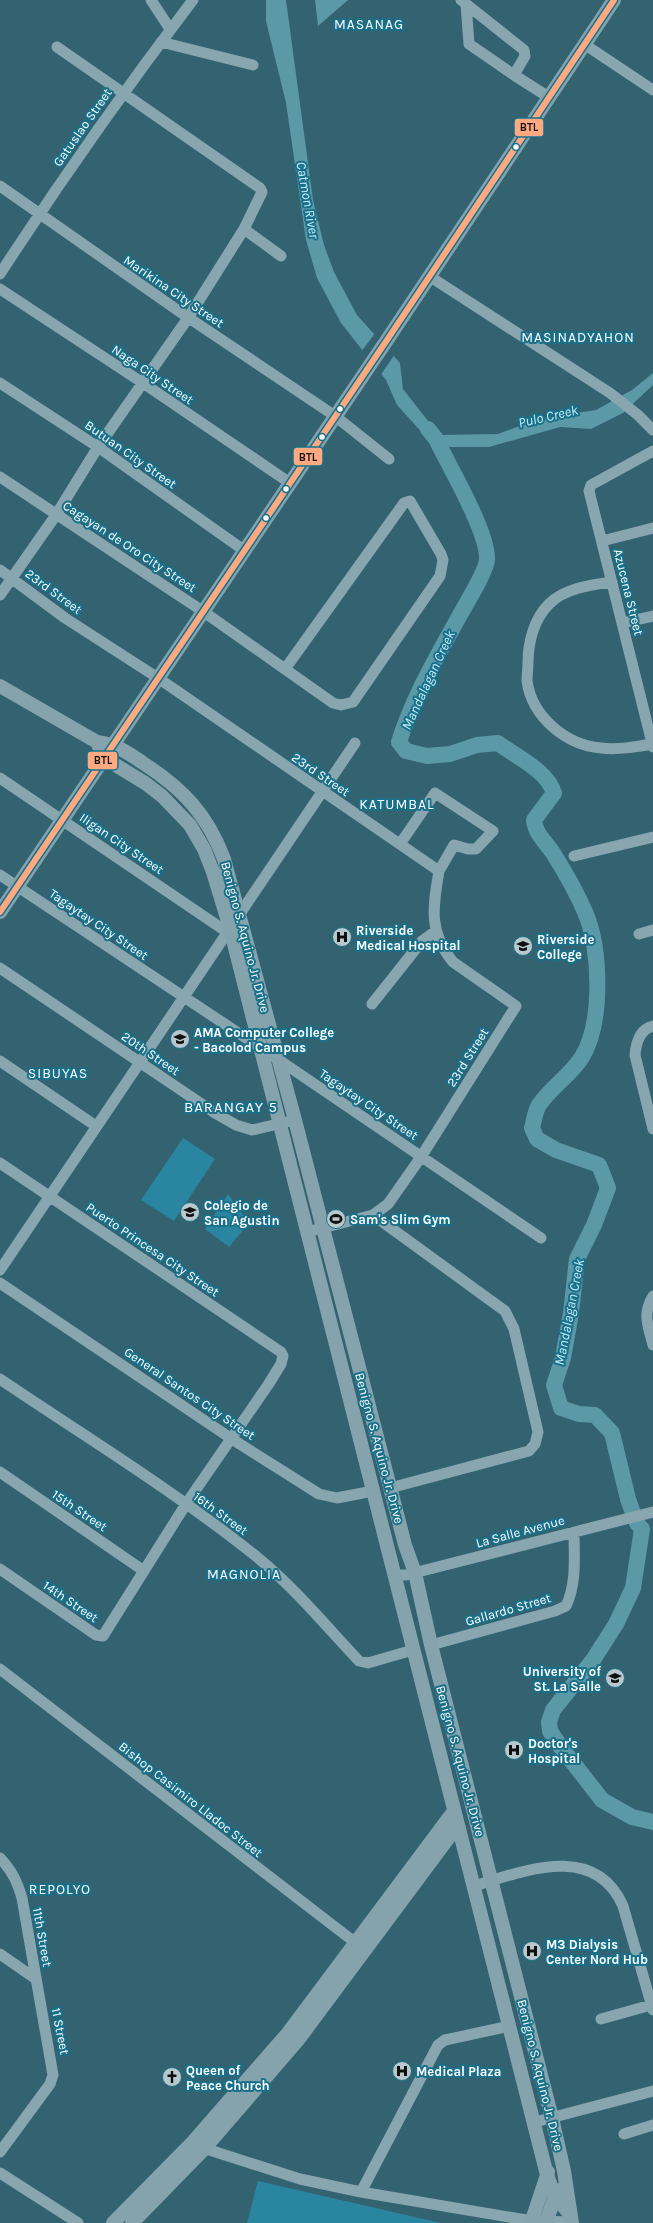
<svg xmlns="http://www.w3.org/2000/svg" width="653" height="2223" font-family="Karla,sans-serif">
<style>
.green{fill:#2a85a0}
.water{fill:#5b98a8}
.pier{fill:#336270}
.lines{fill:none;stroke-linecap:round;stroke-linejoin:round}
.river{stroke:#5b98a8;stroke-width:16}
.minor{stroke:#87a6af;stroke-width:11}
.major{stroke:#85a3ac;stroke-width:14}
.bus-1-casing{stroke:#19708a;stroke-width:9}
.bus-1{stroke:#ffa980;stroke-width:6}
.bus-dot{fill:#fff;stroke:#19708a;stroke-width:1.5}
.labels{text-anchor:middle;stroke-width:4;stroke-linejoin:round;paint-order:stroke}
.street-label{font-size:13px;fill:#fff;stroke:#19708a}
.poi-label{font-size:13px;font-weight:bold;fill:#fff;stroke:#19708a;text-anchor:start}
.neighbourhood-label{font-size:14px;letter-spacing:1px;fill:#fff;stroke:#19708a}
.water-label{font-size:14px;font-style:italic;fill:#c6eef8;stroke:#19708a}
.quarter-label{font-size:15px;letter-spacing:1px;fill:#fff;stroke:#19708a}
.line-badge{stroke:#19708a;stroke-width:1.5}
.pale-badge-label{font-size:11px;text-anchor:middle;font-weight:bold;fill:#111}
</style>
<rect width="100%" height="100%" fill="#336270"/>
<!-- green -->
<path class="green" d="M 183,1138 L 215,1159 L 174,1221 L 141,1200 Z
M 228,1194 L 249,1223 L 229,1247 L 205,1229 Z
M 258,2181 L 441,2223 L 247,2223 Z"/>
<!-- water -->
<path class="water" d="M 266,0 L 286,0 L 313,200 L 324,245 L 334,272 L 357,315 L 400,363 L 403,389 L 439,435 L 498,434 L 541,418 L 596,410 L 632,390 L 653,373 L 653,385 L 623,413 L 591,429 L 560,427 L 489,447 L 435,447 L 397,405 L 386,380 L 341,323 L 317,278 L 306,240 L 286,103 L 266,21 Z
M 315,0 L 348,0 L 318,26 Z"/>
<!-- pier -->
<path class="pier" d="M 376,332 L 395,354 L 380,376 L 361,352 Z"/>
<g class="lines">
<!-- river -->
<path class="river" d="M 428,429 L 436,439 C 449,466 488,532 487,559 C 487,570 467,602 461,613 C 438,655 413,697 399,742 L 406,751 L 427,756 L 450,754 L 477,745 L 498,743 C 516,757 547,770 554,793 L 534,820 C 535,834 546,842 553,853 C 565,872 576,891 585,912 C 601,948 603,1023 582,1057 C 571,1075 551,1087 539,1105 C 535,1111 534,1121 532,1128 L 537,1139 L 556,1150 L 599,1165 L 608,1188 L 594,1225 L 577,1259 L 571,1313 L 563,1358 L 554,1385 L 561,1408 L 579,1414 L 595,1415 L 612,1433 L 628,1499 L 633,1513
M 637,1523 L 642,1529 L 633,1588 L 616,1624 L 593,1660 L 553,1710 L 549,1722 L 550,1731 L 560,1746 L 602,1800 L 632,1817 L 653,1822"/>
<!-- minor -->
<path class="minor" d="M 151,0 L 170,29
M 461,0 L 524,50 L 525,56 L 514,75 L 550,98
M 466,4 L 469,44 L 514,75
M 161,42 L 253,65
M 584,44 L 653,90
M 0,186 L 183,314 L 335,416 L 389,459
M 244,229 L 281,256
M 0,274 C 61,180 125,89 193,0
M 429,276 L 610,393 L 638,415 L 653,430
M 0,289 L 143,383 L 290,483
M 0,383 L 98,447 L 245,551
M 653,451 L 591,485 L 589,491 L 653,747
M 0,477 L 204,612 L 333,703 L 341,705 L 353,702 L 440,576 L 443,560 L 441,554 L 410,501 L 404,503 L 285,669
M 602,541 L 653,528
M 0,570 L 65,618 L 158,678 L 439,871 C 433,906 428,932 453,962 L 516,1006 L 421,1157 L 388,1204 L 373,1215 L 307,1232
M 612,582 C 591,585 565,588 549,604 C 534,619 528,642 528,663 C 528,668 527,675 527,681 C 532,717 566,745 601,748 C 618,750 635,747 652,744
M 0,595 L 56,515 L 98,447 L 188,318 L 244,229 L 262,192 L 260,188 L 57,47
M 622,623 L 653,616
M 0,778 L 227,932
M 400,844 L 435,793 L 493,831 L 476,849 L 468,849 L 454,845 L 439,871
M 574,856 L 653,837
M 0,875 L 279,1060 L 541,1238
M 639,934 L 653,930
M 0,968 L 215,1113 L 236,1125 L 252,1130 L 295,1120
M 372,1004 L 422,941 L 436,931
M 653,1026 C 640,1029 636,1043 635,1055 L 653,1129
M 0,1061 L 96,1126
M 0,1163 L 281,1352 L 283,1356 L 281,1364 L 268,1385 L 186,1504 L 103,1636 L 96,1635 L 0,1569
M 373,1215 L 505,1311 L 514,1329 L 538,1432 L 535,1444 L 529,1451 L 390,1488
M 0,1270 L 355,743
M 0,1283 L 232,1439 L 319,1494 L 337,1498 L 373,1491
M 653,1296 C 642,1314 648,1326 653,1345
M 0,1379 C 86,1437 176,1492 257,1557 C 294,1587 326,1626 359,1661 L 368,1663 L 413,1650
M 0,1472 L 144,1571
M 394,1575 L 406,1575 L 653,1512
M 431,1645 L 555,1611 L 566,1606 C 577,1583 574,1556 574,1532
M 0,1669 L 361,1947
M 0,1858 C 12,1871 17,1881 22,1898 L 53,2075 L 50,2084 L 0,2152
M 474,1886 C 524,1871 595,1842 623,1906 L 653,2010
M 0,1954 L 36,1979
M 601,2019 L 651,2005
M 535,2122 L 653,2091
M 624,2134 L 653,2125
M 197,2146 L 300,2179 L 361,2192 L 532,2221 L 572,2222
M 0,2173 L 78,2223
M 361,2192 L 438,2045 L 445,2040 L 510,2026"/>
<!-- major -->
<path class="major" d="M 0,686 L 97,742 C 117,745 127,752 143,763 C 183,789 207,814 224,859 L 295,1120 L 405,1545 L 415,1573 L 431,1645 L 552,2118 L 564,2171 L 572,2223
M 97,742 L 104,758 L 145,783 L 162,796 L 190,825 L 204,849 L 213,872 L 230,928 L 547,2175 L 555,2197 L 569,2213
M 0,912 L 387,340 L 614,0
M 113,2223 L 191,2144 L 288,2033 L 454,1811
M 132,2223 L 204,2149 L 298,2040 L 458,1825
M 531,2223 L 548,2172
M 546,2223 L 557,2190"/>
<!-- bus-1 casing -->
<g class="bus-1-casing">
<path id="bus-1" d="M 0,912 L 387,340 L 614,0"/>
</g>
<!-- bus-1 -->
<use href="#bus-1" class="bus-1"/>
</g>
<!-- icons -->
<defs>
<g id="hospital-disc" transform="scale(1)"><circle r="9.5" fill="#b8c8cd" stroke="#19708a"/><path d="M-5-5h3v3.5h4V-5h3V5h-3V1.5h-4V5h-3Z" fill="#111"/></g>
<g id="university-disc" transform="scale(1)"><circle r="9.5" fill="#b8c8cd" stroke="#19708a"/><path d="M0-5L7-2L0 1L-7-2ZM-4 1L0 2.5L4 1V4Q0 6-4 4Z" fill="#111"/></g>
<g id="stadium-disc" transform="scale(1)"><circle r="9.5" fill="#b8c8cd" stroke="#19708a"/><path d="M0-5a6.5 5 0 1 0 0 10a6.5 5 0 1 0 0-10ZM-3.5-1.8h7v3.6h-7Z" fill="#111"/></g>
<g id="church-disc" transform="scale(1)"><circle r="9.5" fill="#b8c8cd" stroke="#19708a"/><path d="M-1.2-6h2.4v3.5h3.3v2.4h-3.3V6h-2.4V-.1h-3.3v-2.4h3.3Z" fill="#111"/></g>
</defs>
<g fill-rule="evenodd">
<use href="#hospital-disc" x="342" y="937"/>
<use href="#university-disc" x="523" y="946"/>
<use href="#university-disc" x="180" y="1039"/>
<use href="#university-disc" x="190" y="1212"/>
<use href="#stadium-disc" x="336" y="1219"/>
<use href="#university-disc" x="615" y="1678"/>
<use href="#hospital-disc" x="514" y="1750"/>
<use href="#hospital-disc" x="532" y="1951"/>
<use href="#hospital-disc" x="402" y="2071"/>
<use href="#church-disc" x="172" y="2077"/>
</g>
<!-- markers -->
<g class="bus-dot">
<circle cx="516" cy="147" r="3.5"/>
<circle cx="340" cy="409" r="3.5"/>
<circle cx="322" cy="437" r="3.5"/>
<circle cx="286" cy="489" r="3.5"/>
<circle cx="266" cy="518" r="3.5"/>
</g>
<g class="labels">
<!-- street labels -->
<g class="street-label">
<text transform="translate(82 127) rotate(-55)" y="5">Gatuslao Street</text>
<text transform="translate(174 291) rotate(34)" y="5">Marikina City Street</text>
<text transform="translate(153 374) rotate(34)" y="5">Naga City Street</text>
<text transform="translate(131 454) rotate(35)" y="5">Butuan City Street</text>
<text transform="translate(130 546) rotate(33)" y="5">Cagayan de Oro City Street</text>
<text transform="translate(54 591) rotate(36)" y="5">23rd Street</text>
<text transform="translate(629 592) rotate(76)" y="5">Azucena Street</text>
<text transform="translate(321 774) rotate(34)" y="5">23rd Street</text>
<text transform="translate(122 843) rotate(34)" y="5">Iligan City Street</text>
<text transform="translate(99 924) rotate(34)" y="5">Tagaytay City Street</text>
<text transform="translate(246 937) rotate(75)" y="5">Benigno S. Aquino Jr. Drive</text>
<text transform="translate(151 1053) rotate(34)" y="5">20th Street</text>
<text transform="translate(467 1057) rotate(-58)" y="5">23rd Street</text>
<text transform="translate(369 1104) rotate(34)" y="5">Tagaytay City Street</text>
<text transform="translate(153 1249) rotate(34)" y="5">Puerto Princesa City Street</text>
<text transform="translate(190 1393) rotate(34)" y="5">General Santos City Street</text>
<text transform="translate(380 1448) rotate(75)" y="5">Benigno S. Aquino Jr. Drive</text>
<text transform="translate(80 1510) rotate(34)" y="5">15th Street</text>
<text transform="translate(221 1513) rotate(36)" y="5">16th Street</text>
<text transform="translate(520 1531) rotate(-15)" y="5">La Salle Avenue</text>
<text transform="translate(71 1601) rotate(34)" y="5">14th Street</text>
<text transform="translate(508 1609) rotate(-16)" y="5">Gallardo Street</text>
<text transform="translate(461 1761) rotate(75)" y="5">Benigno S. Aquino Jr. Drive</text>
<text transform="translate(191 1799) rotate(38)" y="5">Bishop Casimiro Lladoc Street</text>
<text transform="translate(43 1937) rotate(80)" y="5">11th Street</text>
<text transform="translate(61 2031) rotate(79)" y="5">11 Street</text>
<text transform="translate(541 2075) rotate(76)" y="5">Benigno S. Aquino Jr. Drive</text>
</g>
<!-- poi labels -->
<g class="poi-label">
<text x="356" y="935">Riverside<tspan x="356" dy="15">Medical Hospital</tspan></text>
<text x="537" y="944">Riverside<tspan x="537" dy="15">College</tspan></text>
<text x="194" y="1037">AMA Computer College<tspan x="194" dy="15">- Bacolod Campus</tspan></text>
<text x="204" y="1210">Colegio de<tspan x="204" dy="15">San Agustin</tspan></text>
<text x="350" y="1224">Sam's Slim Gym</text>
<text x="601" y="1676" text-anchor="end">University of<tspan x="601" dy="15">St. La Salle</tspan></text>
<text x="528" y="1748">Doctor's<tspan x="528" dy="15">Hospital</tspan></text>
<text x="546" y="1949">M3 Dialysis<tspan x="546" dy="15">Center Nord Hub</tspan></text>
<text x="186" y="2075">Queen of<tspan x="186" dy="15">Peace Church</tspan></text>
<text x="416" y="2076">Medical Plaza</text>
</g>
<!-- neighbourhood labels -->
<g class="neighbourhood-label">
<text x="369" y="29">MASANAG</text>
<text x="578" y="342">MASINADYAHON</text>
<text x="397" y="809">KATUMBAL</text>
<text x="58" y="1078">SIBUYAS</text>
<text x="244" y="1579">MAGNOLIA</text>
<text x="60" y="1894">REPOLYO</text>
</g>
<!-- water labels -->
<g class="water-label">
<text transform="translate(308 200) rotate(80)" y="5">Catmon River</text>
<text transform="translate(548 416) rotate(-13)" y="5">Pulo Creek</text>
<text transform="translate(428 680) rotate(-65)" y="5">Mandalagan Creek</text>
<text transform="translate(569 1312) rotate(-79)" y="5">Mandalagan Creek</text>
</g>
<!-- quarter labels -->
<g class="quarter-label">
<text x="231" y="1112">BARANGAY 5</text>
</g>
</g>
<g class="line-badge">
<rect x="514" y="118" width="30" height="19" rx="4" fill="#ffa980"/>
<rect x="293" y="447" width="30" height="19" rx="4" fill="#ffa980"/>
<rect x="87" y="751" width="31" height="19" rx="4" fill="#ffa980"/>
</g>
<g class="pale-badge-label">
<text x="529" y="131">BTL</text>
<text x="308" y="461">BTL</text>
<text x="103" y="764">BTL</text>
</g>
</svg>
